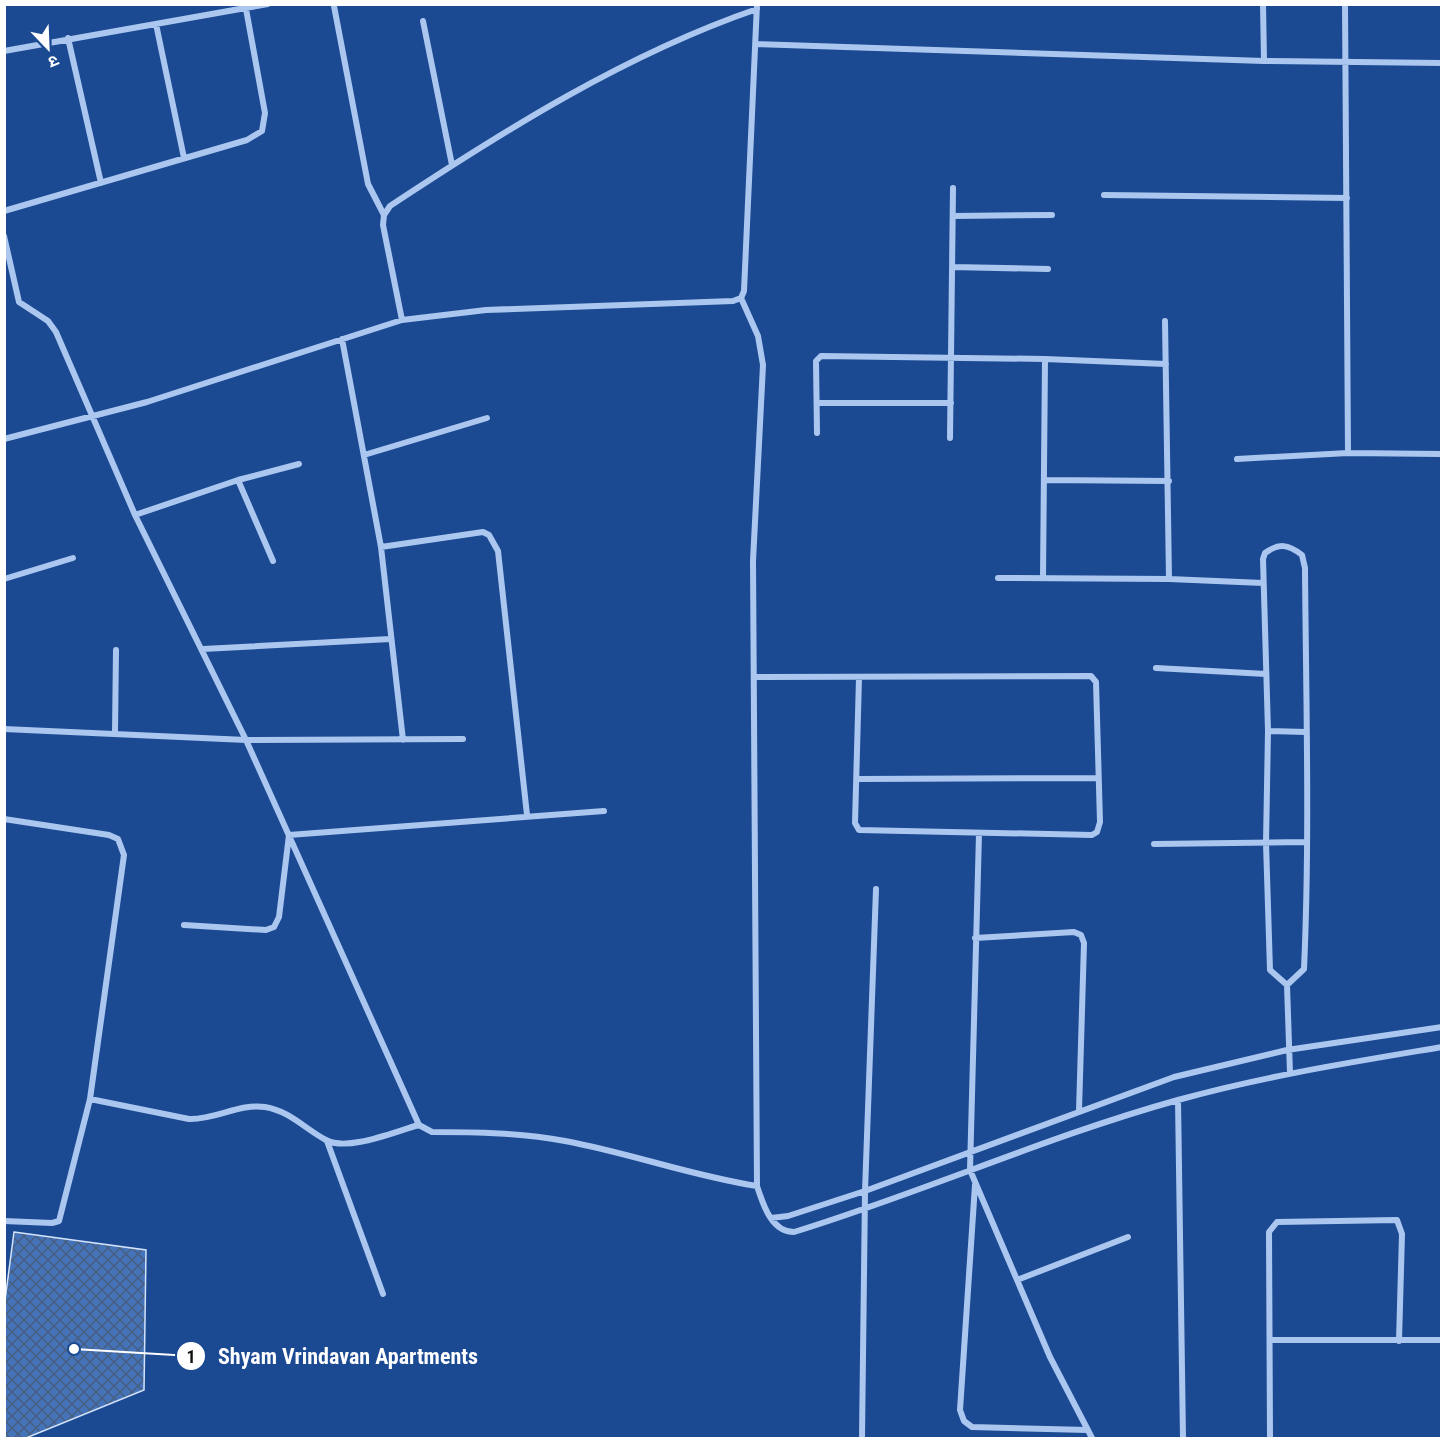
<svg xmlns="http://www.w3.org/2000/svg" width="1446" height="1443" font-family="'Roboto Condensed','Noto Sans Devanagari',sans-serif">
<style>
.building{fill:url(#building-cross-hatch);stroke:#d3e3fb;stroke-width:1.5}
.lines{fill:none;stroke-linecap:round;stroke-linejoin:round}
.street{stroke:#acc7ef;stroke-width:6}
.leader{fill:none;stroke:#fff;stroke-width:2}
.callout-dot{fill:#fff;stroke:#1b4a93;stroke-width:2}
.mark-label{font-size:18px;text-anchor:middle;font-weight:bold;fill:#111}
.callout-label{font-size:22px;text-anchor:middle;font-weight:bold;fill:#fff;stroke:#1b4a93;stroke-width:6;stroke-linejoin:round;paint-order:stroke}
</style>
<defs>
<pattern id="building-cross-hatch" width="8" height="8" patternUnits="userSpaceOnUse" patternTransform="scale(1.5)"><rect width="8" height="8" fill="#4473ba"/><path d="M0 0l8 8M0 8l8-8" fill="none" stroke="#485e7e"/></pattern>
</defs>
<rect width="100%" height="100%" fill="#1b4a93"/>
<!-- building -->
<path class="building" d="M 14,1232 L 146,1250 L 144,1390 L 26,1438 L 4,1438 L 4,1308 Z"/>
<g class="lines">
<!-- street -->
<path class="street" d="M 757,4 L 744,291 L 741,298 L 758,336 L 763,365 L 753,561 L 757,1186 C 763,1204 771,1232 794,1232 C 924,1192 1048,1136 1178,1100 C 1264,1076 1353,1062 1442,1047
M 1263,4 L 1264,61
M 1345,4 L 1348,453
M 334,6 L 368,184 L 384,215
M 423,21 L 452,165
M 156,24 L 184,158
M 68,38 L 101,183
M 757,44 L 1264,61 L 1442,63
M 4,51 L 268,4
M 1104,195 L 1347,198
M 4,211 L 247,140 L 262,131 L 265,113 L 246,9
M 953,216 L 1052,215
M 4,236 L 19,302 L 48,321 L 56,332 L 135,515 L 246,740 L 419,1125 L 432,1132 C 477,1132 521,1133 565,1141 C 630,1153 692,1176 757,1186
M 952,267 L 1048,269
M 402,320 L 383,225 L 384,215 L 390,206 C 505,130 626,54 757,9
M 1165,321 L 1169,579
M 342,339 L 381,547 L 403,740
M 817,403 L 951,403
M 817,433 L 816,361 L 821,356 L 1045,359 L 1166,364
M 950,438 L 953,188
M 4,439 L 147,402 L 402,320 L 486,310 L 733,301 L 741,298
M 364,455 L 487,418
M 1237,459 L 1348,453 L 1442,454
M 238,480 L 273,561
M 1046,480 L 1169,481
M 135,515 L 238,480 L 299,464
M 381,547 L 483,532 L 489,535 L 498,551 L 527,815
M 998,578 L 1169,579 L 1263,583
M 1043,578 L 1045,359
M 4,579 L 73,558
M 203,649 L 390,639
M 1156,668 L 1266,674
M 755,677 L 1091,676 L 1096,682 L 1100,822 L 1097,832 L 1092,835 L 859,830 L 855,823 L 859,678
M 4,729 L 246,740 L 463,739
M 1268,731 L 1306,732
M 115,732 L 116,650
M 858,779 L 1098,778
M 4,819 L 109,835 L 118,839 L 124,855 L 90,1099 L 59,1221 L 52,1223 L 4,1221
M 979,834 L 970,1170 L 1050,1357 L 1092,1438
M 1154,844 L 1306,842
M 184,925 L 266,930 L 274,927 L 279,917 L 289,835 L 604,811
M 975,938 L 1074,932 L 1081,935 L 1084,943 L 1079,1111
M 1287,985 L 1270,970 L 1266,843 L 1268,731 L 1263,559 L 1265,553 C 1279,543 1288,544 1302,555 L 1305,568 C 1306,701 1310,835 1304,969 L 1287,985 L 1290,1073
M 90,1099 L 189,1119 C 215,1120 240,1103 265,1107 C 290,1111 305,1129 326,1140 C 348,1152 396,1131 419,1125
M 1178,1100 L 1183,1438
M 327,1141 L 383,1294
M 975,1185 L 960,1410 L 964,1421 L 972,1427 L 1088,1430
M 771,1218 L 788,1216 L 865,1191 L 1174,1077 L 1287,1050 L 1442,1027
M 1017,1280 L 1128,1237
M 1270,1340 L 1442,1340
M 862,1438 L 865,1191 L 876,889
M 1270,1438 L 1269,1232 L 1277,1222 L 1397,1220 L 1402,1234 L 1399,1341"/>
</g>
<!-- callouts -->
<path class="leader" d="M74 1349L191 1356"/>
<g class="callout-dot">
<circle cx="74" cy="1349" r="6"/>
<circle cx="191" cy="1356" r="15"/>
</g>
<g class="mark-label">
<text x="191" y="1363">1</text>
</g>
<g class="callout-label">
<text x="348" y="1364">Shyam Vrindavan Apartments</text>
</g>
<!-- border -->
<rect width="1446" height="1443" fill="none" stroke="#ffffff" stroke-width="12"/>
<!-- north arrow -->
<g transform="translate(48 48) rotate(157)" stroke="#1b4a93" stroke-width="4.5" paint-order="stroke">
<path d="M0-4.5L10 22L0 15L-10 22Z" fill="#ffffff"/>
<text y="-9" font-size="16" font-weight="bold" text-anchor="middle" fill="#ffffff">उ</text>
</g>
</svg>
